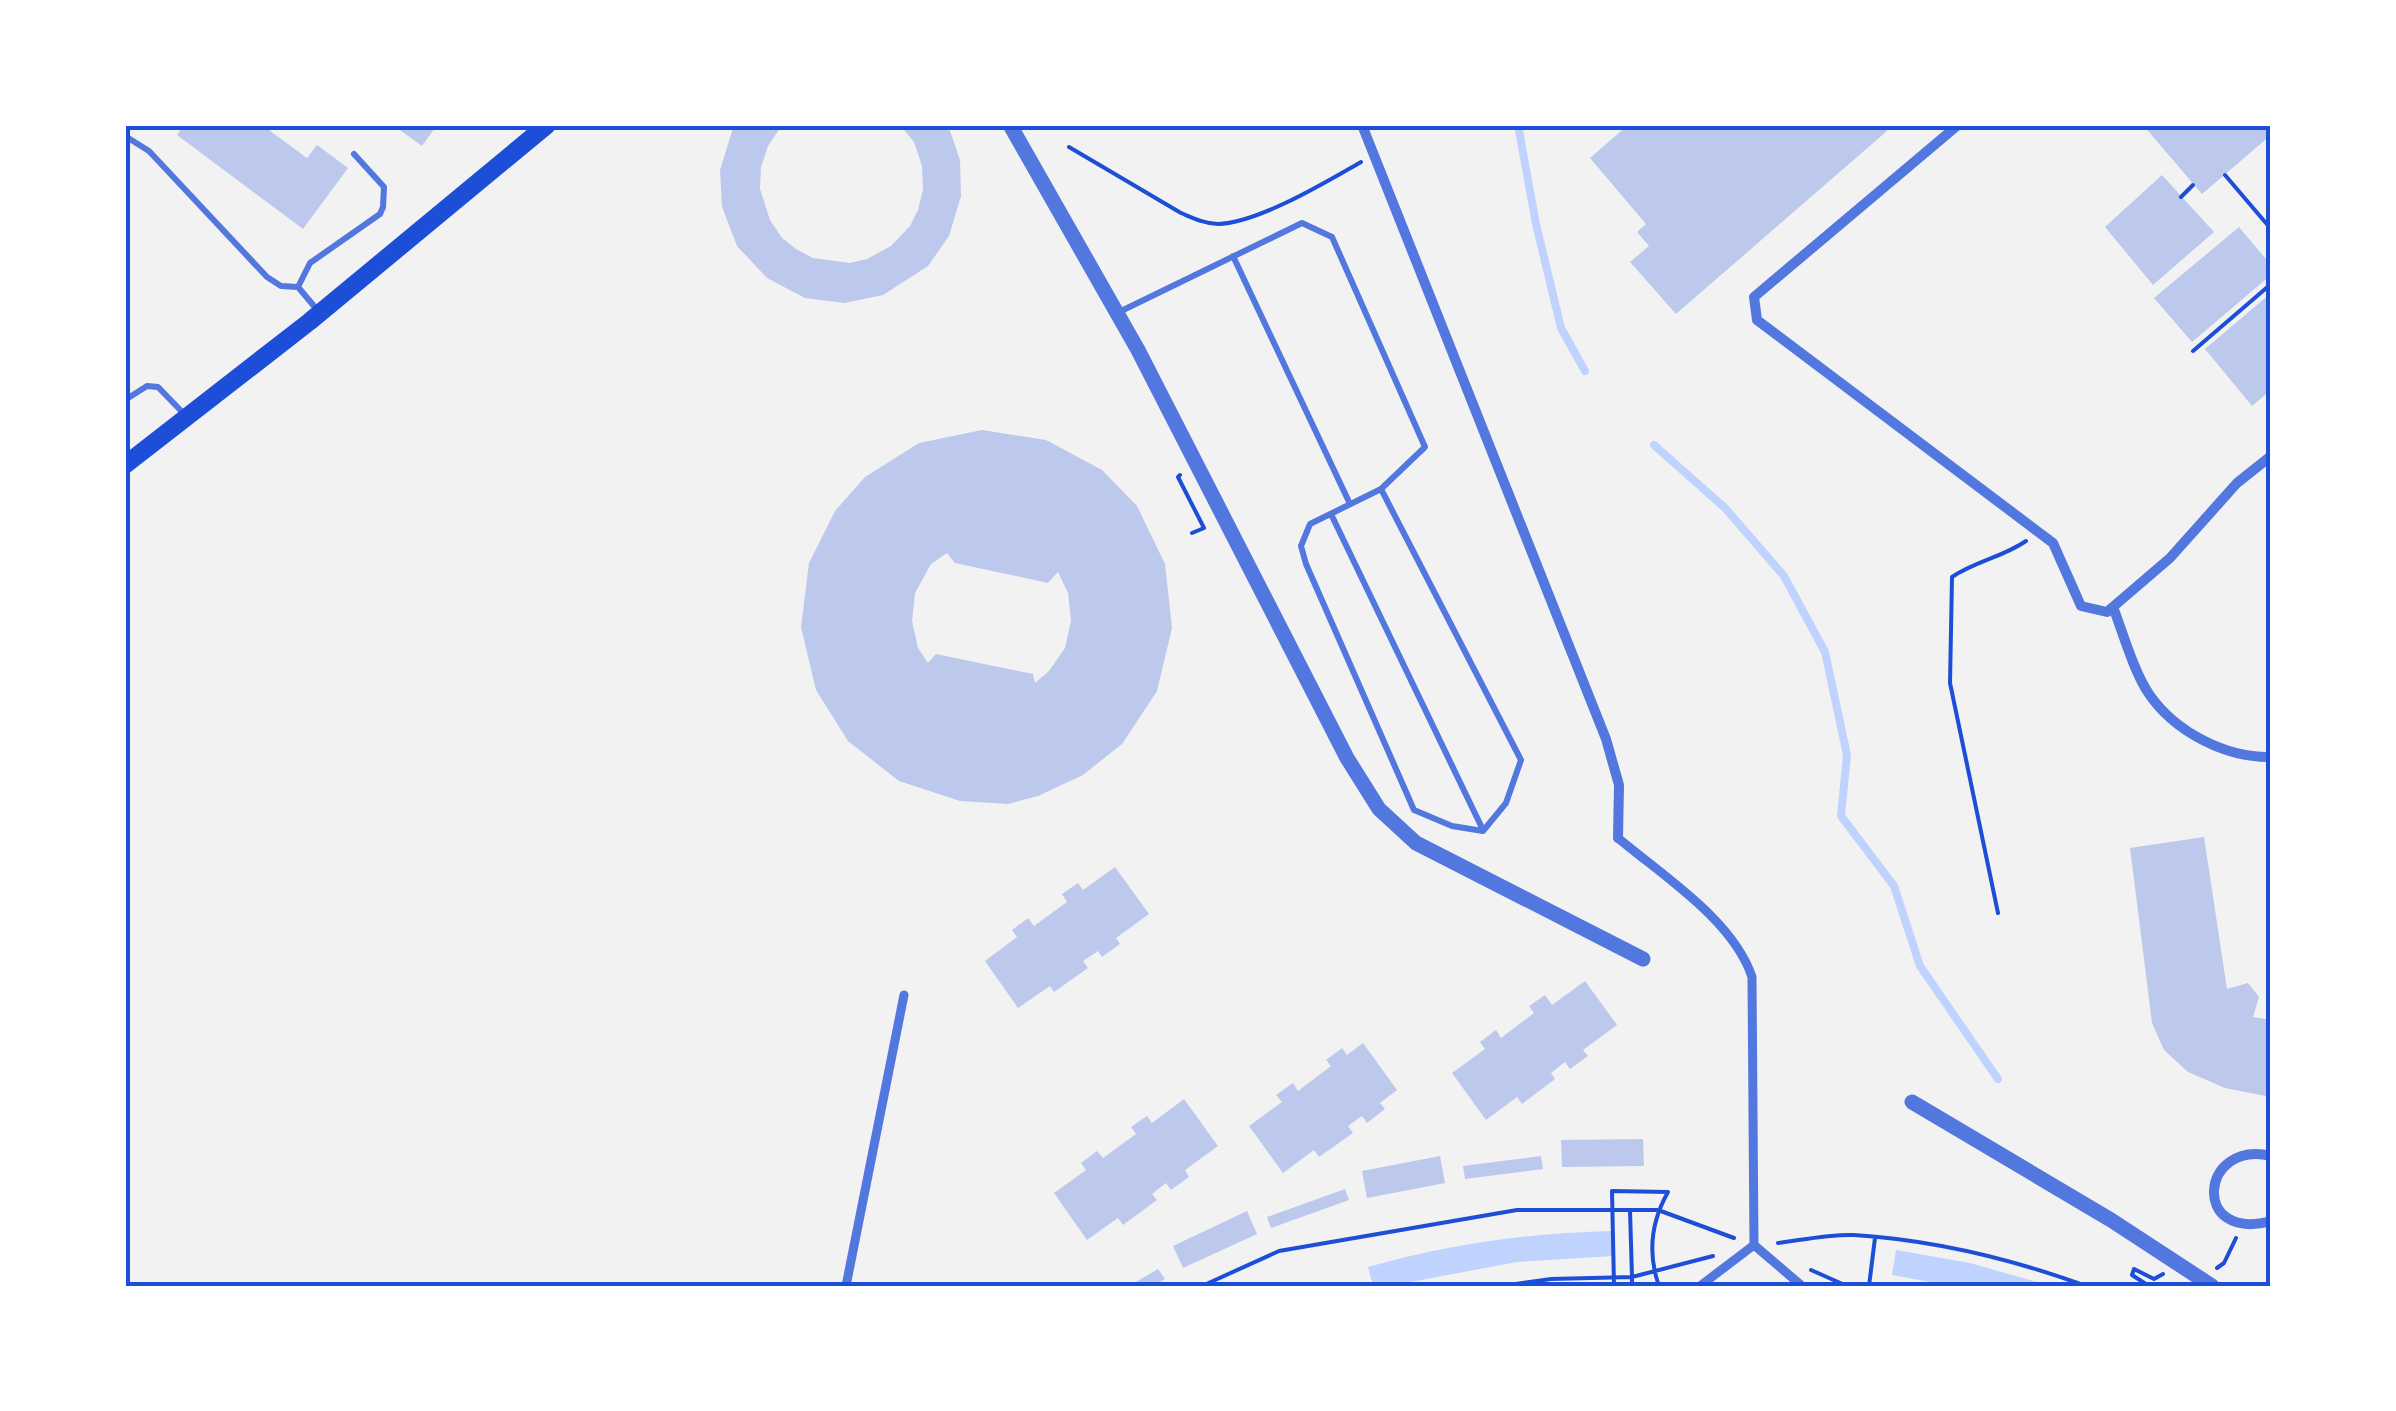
<svg xmlns="http://www.w3.org/2000/svg" width="2396" height="1411" font-family="Literata,serif">
<style>
.water{fill:#bfd3fe}
.lines{fill:none;stroke-linecap:round;stroke-linejoin:round}
.stream{stroke:#bfd3fe;stroke-width:8}
.building{fill:#bdc9ec;fill-rule:evenodd}
.path{stroke:#1d4ed8;stroke-width:4}
.service{stroke:#5277de;stroke-width:6}
.pedestrian{stroke:#5277de;stroke-width:9}
.minor{stroke:#5277de;stroke-width:10}
.tertiary{stroke:#5277de;stroke-width:15}
.secondary{stroke:#1d4ed8;stroke-width:18}
.neatline{fill:none;stroke:#1d4ed8;stroke-width:4}
</style>
<rect width="100%" height="100%" fill="#f2f2f2"/>
<!-- water -->
<path class="water" d="M 1612,1231 L 1613,1256 L 1517,1262 L 1389,1286 L 1373,1286 L 1368,1267 C 1448,1244 1529,1233 1612,1231 Z
M 1896,1250 L 1970,1263 L 2051,1286 L 1952,1286 L 1892,1275 Z"/>
<g class="lines">
<!-- stream -->
<path class="stream" d="M 1518,125 L 1536,224 L 1561,328 L 1585,371
M 1654,445 L 1725,508 L 1784,576 L 1825,652 L 1847,755 L 1841,816 L 1894,886 L 1920,966 L 1998,1079"/>
</g>
<!-- building -->
<path class="building" d="M 184,125 L 262,125 L 307,158 L 317,145 L 348,168 L 303,229 L 177,135 Z
M 393,125 L 437,125 L 422,146 Z
M 734,125 L 782,125 L 768,146 L 761,167 L 760,189 L 770,220 L 782,238 L 796,249 L 813,258 L 850,263 L 867,259 L 891,246 L 910,226 L 918,210 L 923,189 L 922,166 L 914,142 L 900,125 L 948,125 L 960,160 L 961,196 L 949,236 L 928,266 L 883,295 L 844,303 L 805,298 L 767,278 L 737,246 L 722,207 L 720,170 Z
M 1628,125 L 1882,125 L 1887,131 L 1676,314 L 1630,262 L 1649,246 L 1637,232 L 1646,224 L 1590,158 Z
M 2143,125 L 2271,125 L 2271,135 L 2202,194 Z
M 2162,175 L 2214,232 L 2153,285 L 2105,227 Z
M 2239,227 L 2271,265 L 2271,275 L 2192,342 L 2154,298 Z
M 2271,293 L 2271,390 L 2252,406 L 2205,349 Z
M 982,430 L 1046,440 L 1102,470 L 1137,506 L 1165,564 L 1172,628 L 1157,691 L 1122,744 L 1083,775 L 1038,796 L 1008,804 L 960,801 L 899,781 L 848,741 L 816,690 L 801,627 L 809,563 L 835,511 L 865,477 L 919,443 ZM 947,553 L 955,563 L 1048,583 L 1058,572 L 1068,593 L 1071,621 L 1065,648 L 1049,671 L 1035,683 L 1033,674 L 936,654 L 928,663 L 918,648 L 912,621 L 915,593 L 931,564 Z
M 2204,837 L 2227,989 L 2248,983 L 2259,997 L 2253,1017 L 2271,1020 L 2271,1097 L 2225,1088 L 2188,1072 L 2164,1050 L 2152,1023 L 2130,848 Z
M 1115,867 L 1149,914 L 1116,938 L 1120,944 L 1102,957 L 1098,951 L 1083,961 L 1088,968 L 1054,992 L 1050,986 L 1018,1008 L 985,961 L 1017,937 L 1012,930 L 1028,918 L 1034,926 L 1067,902 L 1062,894 L 1078,883 L 1083,890 Z
M 1585,981 L 1617,1025 L 1583,1050 L 1588,1056 L 1570,1069 L 1565,1062 L 1551,1073 L 1555,1079 L 1522,1104 L 1517,1097 L 1486,1120 L 1452,1073 L 1485,1049 L 1480,1042 L 1496,1030 L 1501,1038 L 1534,1013 L 1529,1006 L 1545,995 L 1552,1005 Z
M 1363,1043 L 1397,1090 L 1380,1103 L 1385,1109 L 1367,1123 L 1362,1116 L 1348,1126 L 1353,1133 L 1319,1157 L 1314,1150 L 1283,1173 L 1249,1126 L 1282,1102 L 1276,1095 L 1293,1083 L 1298,1091 L 1331,1066 L 1326,1060 L 1342,1048 L 1347,1055 Z
M 1184,1099 L 1218,1146 L 1185,1170 L 1189,1177 L 1171,1190 L 1166,1183 L 1152,1194 L 1157,1200 L 1123,1225 L 1118,1218 L 1087,1240 L 1054,1193 L 1086,1170 L 1081,1163 L 1097,1151 L 1103,1158 L 1136,1134 L 1131,1127 L 1147,1116 L 1152,1123 Z
M 1643,1139 L 1644,1166 L 1562,1167 L 1561,1140 Z
M 1440,1156 L 1445,1183 L 1367,1198 L 1362,1171 Z
M 1541,1156 L 1543,1169 L 1465,1179 L 1463,1166 Z
M 1345,1189 L 1349,1200 L 1271,1228 L 1267,1217 Z
M 1247,1211 L 1257,1234 L 1183,1268 L 1173,1246 Z
M 1158,1269 L 1165,1279 L 1153,1286 L 1129,1286 Z"/>
<g class="lines">
<!-- path -->
<path class="path" d="M 1069,147 L 1181,213 C 1193,218 1205,224 1218,224 C 1258,223 1326,182 1361,162
M 2225,175 L 2271,229
M 2181,197 L 2193,185
M 2193,351 L 2271,284
M 1180,475 L 1178,477 L 1204,528 L 1192,533
M 1998,913 L 1950,683 L 1952,577 C 1976,561 2003,557 2026,541
M 1630,1210 L 1632,1277 L 1713,1256
M 1778,1243 C 1802,1240 1829,1234 1854,1235 C 1933,1240 2012,1259 2086,1286
M 2217,1268 L 2224,1263 L 2236,1238
M 1811,1270 L 1847,1286
M 1202,1286 L 1279,1251 L 1517,1210 L 1658,1210 L 1734,1238
M 1501,1286 L 1551,1279 L 1632,1277 L 1632,1286
M 1614,1286 L 1612,1191 L 1668,1192 C 1651,1222 1647,1252 1659,1286
M 1869,1286 L 1875,1238
M 2149,1286 L 2132,1275 L 2134,1269 L 2154,1279 L 2163,1274"/>
<!-- service -->
<path class="service" d="M 125,136 L 149,151 L 267,277 L 281,286 L 298,287
M 1233,256 L 1350,504
M 319,312 L 298,287 L 310,263 L 380,214 L 383,207 L 384,187 L 354,154
M 1117,313 L 1302,223 L 1332,237 L 1425,447 L 1381,489 L 1310,524 L 1301,546 L 1306,564 L 1414,810 L 1452,826 L 1483,831 L 1506,803 L 1521,760 L 1381,489
M 125,400 L 147,386 L 158,387 L 187,417
M 1331,514 L 1483,830"/>
<!-- pedestrian -->
<path class="pedestrian" d="M 1618,838 C 1663,876 1733,920 1752,977 L 1754,1245 L 1802,1286
M 846,1286 L 904,995
M 1700,1286 L 1754,1245"/>
<!-- minor -->
<path class="minor" d="M 1362,125 L 1606,739 L 1619,785 L 1618,838
M 1958,125 L 1754,297 L 1757,320 L 2053,543 L 2081,606 L 2107,612 L 2170,558 L 2237,483 L 2271,456
M 2113,607 C 2123,633 2134,672 2149,694 C 2175,732 2226,758 2271,757
M 2271,1156 C 2200,1139 2190,1243 2271,1221"/>
<!-- tertiary -->
<path class="tertiary" d="M 1010,125 L 1138,350 L 1347,758 L 1379,809 L 1416,843 L 1643,959
M 1912,1102 L 2111,1220 L 2212,1286"/>
<!-- secondary -->
<path class="secondary" d="M 125,465 L 309,322 L 547,125"/>
</g>
<!-- border -->
<rect width="2396" height="1411" fill="none" stroke="#ffffff" stroke-width="255"/>
<rect x="128" y="128" width="2140" height="1156" class="neatline"/>
</svg>
